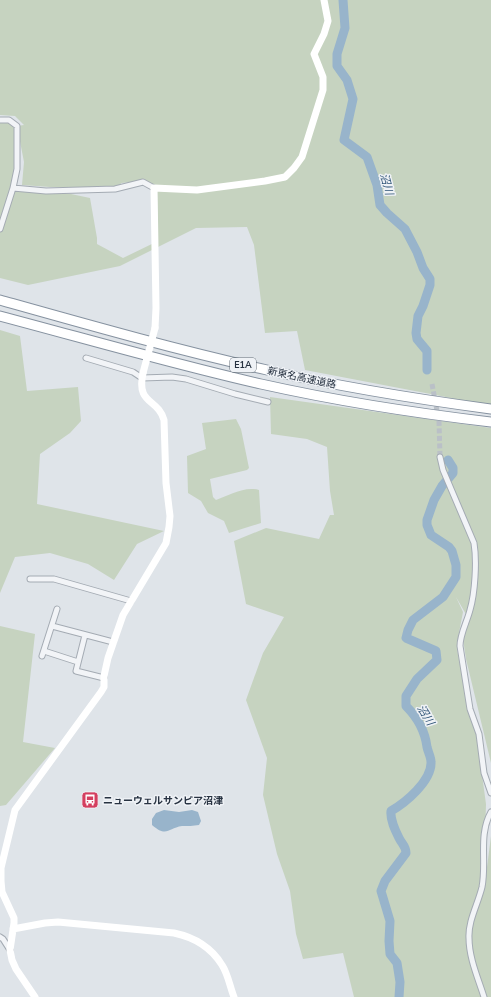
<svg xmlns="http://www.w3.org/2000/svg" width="491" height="997" font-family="'Nunito Sans','Noto Sans JP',sans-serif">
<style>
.green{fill:#c6d3c0}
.water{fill:#98b4cb}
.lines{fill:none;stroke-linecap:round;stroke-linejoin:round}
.river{stroke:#98b4cb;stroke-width:9}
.street-tunnel{stroke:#bac0c7;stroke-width:5;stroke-dasharray:5 2.5;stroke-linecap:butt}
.street-casing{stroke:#a4abb3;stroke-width:7}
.highway-casing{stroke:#8692a0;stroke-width:11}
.street{stroke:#f2f4f7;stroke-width:5}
.secondary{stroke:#fff;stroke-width:7}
.highway{stroke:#fff;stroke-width:9}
.secondary-bridge{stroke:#fff;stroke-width:7}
.labels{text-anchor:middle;stroke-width:3;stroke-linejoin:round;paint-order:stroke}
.shield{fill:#eff2f6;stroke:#636c77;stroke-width:1}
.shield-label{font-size:9px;font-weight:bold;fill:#273241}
.street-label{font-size:10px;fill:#273241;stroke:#eff2f6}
.poi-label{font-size:10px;font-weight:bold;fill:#273241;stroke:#eff2f6;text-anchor:start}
.water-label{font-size:11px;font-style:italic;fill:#2f5477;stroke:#eff2f6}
</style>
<rect width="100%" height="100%" fill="#dfe4e9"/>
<!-- green -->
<path class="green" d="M 0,0 L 491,0 L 491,405 L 474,403 L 441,396 L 305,370 L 297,331 L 265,333 L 254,245 L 247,227 L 196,228 L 120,266 L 28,285 L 0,278 L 0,119 L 9,120 L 17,133 L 17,169 L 10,192 L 19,191 L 71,194 L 90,198 L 97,238 L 97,244 L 123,258 L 158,241 L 157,190 L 196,188 L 152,187 L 143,181 L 121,183 L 120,188 L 50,187 L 22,185 L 24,162 L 17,126 L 24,125 L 15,116 L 0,115 Z
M 0,330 L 20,336 L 27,391 L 78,387 L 81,421 L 70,433 L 40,454 L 37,504 L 164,531 L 137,544 L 114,580 L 88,564 L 50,553 L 15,557 L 0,593 Z
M 270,397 L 491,428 L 491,763 L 466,659 L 463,639 L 467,616 L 456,597 L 463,612 L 458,638 L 457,649 L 469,711 L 477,738 L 486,804 L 484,873 L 486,875 L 491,836 L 491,997 L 354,997 L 343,953 L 303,959 L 296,934 L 290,891 L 277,854 L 263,795 L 267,758 L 246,700 L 263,653 L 284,617 L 246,604 L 234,541 L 266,528 L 319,539 L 330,515 L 334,515 L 330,491 L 327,447 L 307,439 L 271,434 Z
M 236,419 L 241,429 L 249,468 L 247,470 L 210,479 L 213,497 L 216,500 C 230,495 244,486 259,490 L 261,523 L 229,533 L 224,521 L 208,513 L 201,501 L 188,493 L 187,456 L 206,449 L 202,423 Z
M 0,626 L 35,634 L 23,742 L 55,748 L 6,805 L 0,806 Z"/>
<!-- water -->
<path class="water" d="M 164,810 L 179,812 L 192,810 L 198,812 L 201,821 L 199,825 C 193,826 188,826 182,826 C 168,828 167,838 152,825 L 152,819 L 156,813 Z"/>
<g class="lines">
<!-- river -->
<path class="river" d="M 343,0 L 345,28 L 337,54 L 337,66 L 347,80 L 353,99 L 344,140 L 367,157 L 377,185 L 380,205 L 387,213 L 405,229 L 417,252 L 423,268 L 430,279 L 430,285 L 423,306 L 418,316 L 416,333 L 417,339 L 427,351 L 427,370
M 399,997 L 400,982 L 397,963 L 390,954 L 389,941 L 390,921 L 381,891 L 385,881 L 406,853 C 406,846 402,844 399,838 C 395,830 390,820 391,811 C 405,803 432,781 431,762 C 431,757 428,752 427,747 C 425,731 417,717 406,706 L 406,696 L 417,679 L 437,660 L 436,651 L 406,638 L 408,630 L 413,620 L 443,597 L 456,577 L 456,565 L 452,551 L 449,547 L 431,535 L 427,525 L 427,520 L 434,500 L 442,486 L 453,473 L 453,468 L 448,460"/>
<!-- street-tunnel -->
<path class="street-tunnel" d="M 432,384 L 439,421 L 440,457"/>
<!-- street casing -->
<g class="street-casing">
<path id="street" d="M 0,120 L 9,120 L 17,126 L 17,169 L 13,188
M 0,229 L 13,188 L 46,191 L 115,189 L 143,182 L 154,188
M 86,358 L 133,372 L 142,378 L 172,377 L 186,379 L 235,394 L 268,402
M 440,457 L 443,470 L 474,543 C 477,561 475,593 470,610 C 467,622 460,634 460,646 L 470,709 L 479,734 L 484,773 L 491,793
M 30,579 L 54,579 L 131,601
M 52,626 L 113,642
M 85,635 L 76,671 L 104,678
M 44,651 L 78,662
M 42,656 L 57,609
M 0,937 L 3,939 L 10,950
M 484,997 C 478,978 469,958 469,938 C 468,921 478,904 482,887 C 487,862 478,835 491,812"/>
</g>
<!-- highway casing -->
<g class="highway-casing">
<path id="highway" d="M 0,300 C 89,325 177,350 267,370 C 341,387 416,399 491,409
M 0,316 C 87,339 173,364 261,384 C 337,401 414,413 491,422"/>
</g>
<!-- street -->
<use href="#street" class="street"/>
<!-- secondary -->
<path class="secondary" d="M 155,328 L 156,308 L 154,188 L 197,190 L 265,181 L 285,177 L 294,168 L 302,157 L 323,90 L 323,77 L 314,54 L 324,34 L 328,21 L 324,0
M 13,929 L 45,923 L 58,922 L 174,933 C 193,937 211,947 222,965 C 228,974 230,987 234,997
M 35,997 L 16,969 L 12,960 L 10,950 L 14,923 L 14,918 L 2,892 L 1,881 L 1,868 L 15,810 L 101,692 L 104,687 L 104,676 L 108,658 L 123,615 L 166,543 L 169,527 L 170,516 L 166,483 L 164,420 C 158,398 136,405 143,373"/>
<!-- highway -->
<use href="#highway" class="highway"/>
<!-- secondary-bridge -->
<path class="secondary-bridge" d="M 143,373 L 155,328"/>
</g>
<!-- icons -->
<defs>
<g id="bus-square" transform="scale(0.9)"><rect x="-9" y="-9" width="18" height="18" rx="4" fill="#d43e5f" stroke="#eff2f6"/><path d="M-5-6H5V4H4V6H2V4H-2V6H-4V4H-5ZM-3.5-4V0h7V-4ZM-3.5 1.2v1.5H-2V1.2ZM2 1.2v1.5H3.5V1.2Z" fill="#fff"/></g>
</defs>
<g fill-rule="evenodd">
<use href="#bus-square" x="90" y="800"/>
</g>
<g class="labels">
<!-- shield labels -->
<rect class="shield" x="230" y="358" width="26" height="14" rx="3"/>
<g class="shield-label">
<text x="243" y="368">E1A</text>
</g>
<!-- street labels -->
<g class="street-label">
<text transform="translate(302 377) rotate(12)" y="4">新東名高速道路</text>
</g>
<!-- poi labels -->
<g class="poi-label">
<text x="103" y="804">ニューウェルサンピア沼津</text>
</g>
<!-- water labels -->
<g class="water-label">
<text transform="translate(387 184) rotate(75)" y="4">沼川</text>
<text transform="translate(426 715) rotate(58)" y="4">沼川</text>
</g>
</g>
</svg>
